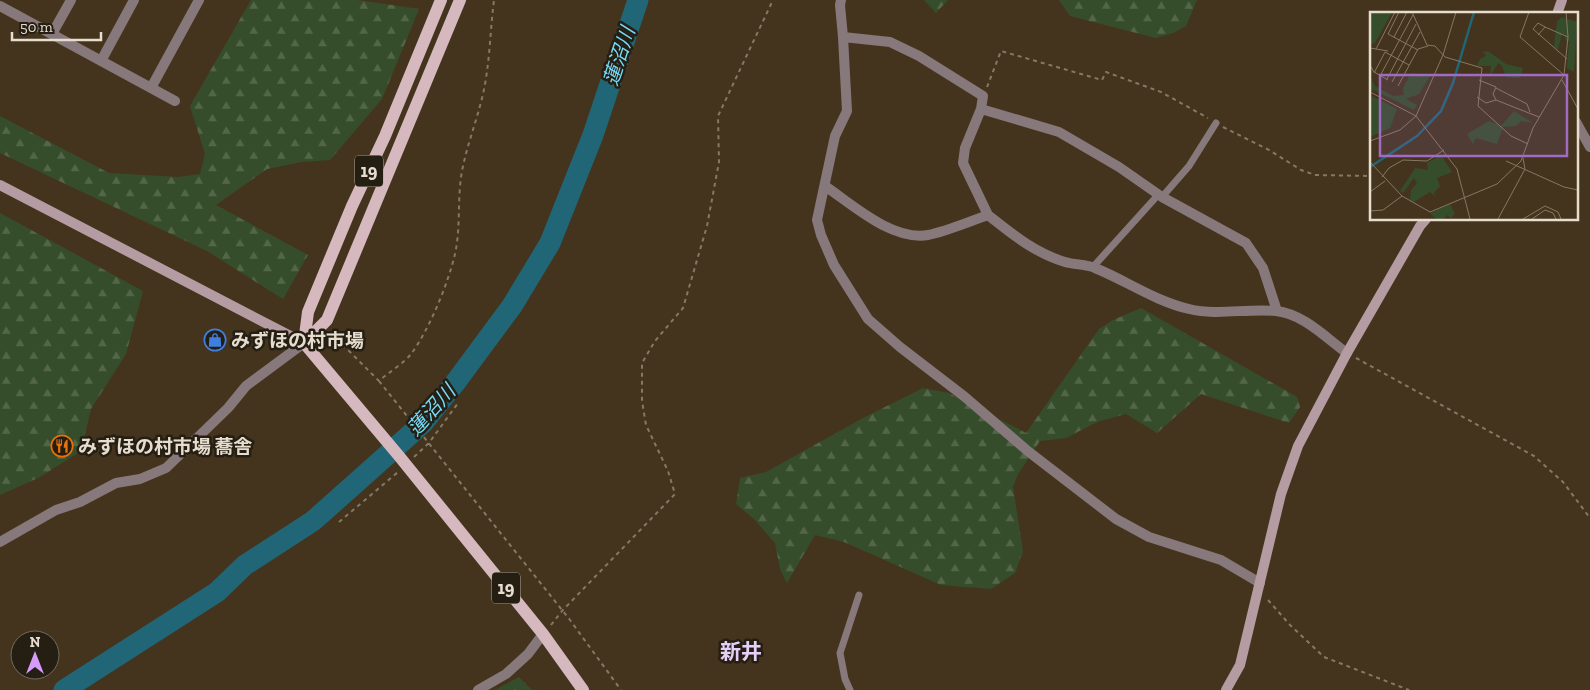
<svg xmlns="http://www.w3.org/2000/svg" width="1590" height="690" font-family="'Zilla Slab','Noto Sans JP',serif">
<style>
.forest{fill:url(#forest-firs)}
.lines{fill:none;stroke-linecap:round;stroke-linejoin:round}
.river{stroke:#216677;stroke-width:21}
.path{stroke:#867865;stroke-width:2;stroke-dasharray:4 4;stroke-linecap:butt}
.lane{stroke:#87787c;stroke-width:7}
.street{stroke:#87787c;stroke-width:10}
.secondary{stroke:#b49ca2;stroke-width:10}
.primary{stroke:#d6b8bf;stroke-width:12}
.labels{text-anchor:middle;stroke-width:5;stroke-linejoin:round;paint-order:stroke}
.shield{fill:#251e13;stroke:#ada497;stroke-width:1}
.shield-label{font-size:18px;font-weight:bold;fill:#e7ddcf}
.poi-label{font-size:19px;font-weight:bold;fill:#e7ddcf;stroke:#251e13;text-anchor:start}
.water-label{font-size:20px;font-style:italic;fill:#75dbf7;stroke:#251e13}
.quarter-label{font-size:21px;font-weight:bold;fill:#e6cff7;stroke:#251e13}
.inset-river{fill:none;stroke:#216677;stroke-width:2.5}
.inset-road{fill:none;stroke:#857864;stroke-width:1}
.view{fill:#a16ac5;fill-opacity:0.15;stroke:#a16ac5;stroke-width:2.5}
.inset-edge{fill:none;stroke:#e7ddcf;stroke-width:2.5}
</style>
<defs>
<pattern id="forest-firs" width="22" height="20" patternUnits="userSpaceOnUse" patternTransform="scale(1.25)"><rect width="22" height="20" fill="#364d2b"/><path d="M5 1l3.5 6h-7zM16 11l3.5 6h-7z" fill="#536649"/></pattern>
</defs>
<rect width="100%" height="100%" fill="#44341d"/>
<!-- forest -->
<path class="forest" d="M 251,0 L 358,0 L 419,9 L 382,99 L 330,160 L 301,162 L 267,169 L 216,205 L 308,255 L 283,299 L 207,251 L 0,153 L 0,116 L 109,173 L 178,177 L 200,174 L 205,154 L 190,106 Z
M 924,0 L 948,0 L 936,13 Z
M 1059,0 L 1197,0 L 1186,26 L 1173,33 L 1156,38 L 1070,16 Z
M 0,213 L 143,291 L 126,354 L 91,409 L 81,451 L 40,477 L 0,495 Z
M 1141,308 L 1297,397 L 1300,407 L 1289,423 L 1201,394 L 1157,433 L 1126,414 L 1097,422 L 1066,438 L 1040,441 L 1018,474 L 1013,487 L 1023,551 L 1015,573 L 991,589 L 941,585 L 844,542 L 815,535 L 787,583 L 780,569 L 775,543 L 754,519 L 736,504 L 740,478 L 766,472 L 863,418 L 923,388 L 949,393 L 1026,433 L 1099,329 L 1113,320 Z
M 519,677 L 532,690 L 495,690 Z"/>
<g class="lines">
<!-- river -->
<path class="river" d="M 64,690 L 217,592 L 245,565 L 313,521 L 423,423 L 455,383 L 512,306 L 550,243 L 593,135 L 638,0"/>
<!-- path -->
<path class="path" d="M 987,87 L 1001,51 L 1102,80 L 1106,72 L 1161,92 L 1208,118
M 1223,127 L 1269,150 L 1301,170 L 1315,175 L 1371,176
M 337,347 L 341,343 L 379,381 C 389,372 403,364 411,354 C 429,330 448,284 455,254 C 461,227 457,198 462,171 C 467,145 477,120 483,94 C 490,63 490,31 494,0
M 1356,358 L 1534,456 L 1563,482 L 1590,518
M 379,381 L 570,620 L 621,690
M 414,457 L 429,443 L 458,403
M 339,522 L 398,472
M 1268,600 L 1290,625 L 1324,657 L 1409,690
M 551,625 L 562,611 L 675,494 L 668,471 L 646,425 L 642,401 L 642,363 L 655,341 L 683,308 L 707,226 L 719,162 L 718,116 L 773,0"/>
<!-- lane -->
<path class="lane" d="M 1162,197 L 1189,166 L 1216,123
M 1093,267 L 1158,195
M 850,690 L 845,679 L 840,653 L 859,595"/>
<!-- street -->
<path class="street" d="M 841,0 L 840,5 L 843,37 L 847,111 L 835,136 L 817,220 L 821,235 L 834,265 L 868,319 L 900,347 L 965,397 L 1029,452 L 1116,519 L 1149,537 L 1221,560 L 1260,583
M 0,6 L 175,101
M 52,34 L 71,0
M 843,37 L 890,42 L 919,56 L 983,96 L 981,109 L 965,148 L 963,163 L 988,215
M 101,61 L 134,0
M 151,88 L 199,0
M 981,109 L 1059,132 L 1119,167 L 1162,197 L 1246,243 L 1263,268 L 1277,311
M 1576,122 L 1590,147
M 825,186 C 853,205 892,241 928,235 C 945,232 971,221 988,215 C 1012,234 1035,253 1065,262 C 1075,265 1086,264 1095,268 C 1127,281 1155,301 1189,309 C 1218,316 1247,308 1276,311 C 1304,314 1326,338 1347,353
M 0,542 L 56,510 L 80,502 L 116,483 L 140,479 L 166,468 L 228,408 L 246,386 L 304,343
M 478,690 L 506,674 L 528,654 L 543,634"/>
<!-- secondary -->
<path class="secondary" d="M 1557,14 L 1562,0
M 0,185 L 304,343
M 1226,690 L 1240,665 L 1281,494 L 1298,446 L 1347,353 L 1420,226 L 1426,219"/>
<!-- primary -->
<path class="primary" d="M 441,0 L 385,136 L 352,206 L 308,312 L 304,343 L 399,456 L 543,634 L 583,690
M 304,343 L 327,320 L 460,0"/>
</g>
<!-- icons -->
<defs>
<g id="shop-ring" transform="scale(1.125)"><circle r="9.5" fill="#251e13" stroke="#3f7fe0" stroke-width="1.5"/><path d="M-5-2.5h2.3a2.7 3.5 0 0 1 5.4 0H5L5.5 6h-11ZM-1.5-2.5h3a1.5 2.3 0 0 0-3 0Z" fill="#3f7fe0"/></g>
<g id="restaurant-ring" transform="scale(1.125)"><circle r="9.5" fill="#251e13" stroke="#e8710a" stroke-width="1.5"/><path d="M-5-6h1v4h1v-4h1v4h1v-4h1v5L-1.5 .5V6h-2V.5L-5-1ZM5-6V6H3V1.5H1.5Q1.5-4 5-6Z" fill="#e8710a"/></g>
</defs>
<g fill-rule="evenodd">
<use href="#shop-ring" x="215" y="340"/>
<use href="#restaurant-ring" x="62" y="446"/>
</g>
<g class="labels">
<!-- shield labels -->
<g class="shield">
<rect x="355" y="155.5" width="28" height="31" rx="4"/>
<rect x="492" y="572.5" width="28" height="31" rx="4"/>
</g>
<g class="shield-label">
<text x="369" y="177">19</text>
<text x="506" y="594">19</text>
</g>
<!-- poi labels -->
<g class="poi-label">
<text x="231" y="347">みずほの村市場</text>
<text x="78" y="453">みずほの村市場 蕎舎</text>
</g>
<!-- water labels -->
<g class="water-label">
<text transform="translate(619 56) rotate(-72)" y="7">蓮沼川</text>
<text transform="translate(431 410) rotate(-48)" y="7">蓮沼川</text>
</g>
<!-- quarter labels -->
<g class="quarter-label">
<text x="741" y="659">新井</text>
</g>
</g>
<!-- overview -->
<g transform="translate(1370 12)">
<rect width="208" height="208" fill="#44341d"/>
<path d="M 0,0 L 22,0 L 5,31 L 0,32 Z" fill="#364d2b"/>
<path d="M 192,5 L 207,10 L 204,60 L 197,56 L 199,30 L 195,28 L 195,22 L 192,22 L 188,38 L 184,35 L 187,9 ZM 118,39 L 136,52 L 153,56 L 150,66 L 136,65 L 132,54 L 128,51 L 120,65 L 121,54 L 107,54 L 110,47 L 116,44 L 113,40 ZM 41,61 L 60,64 L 49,82 L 36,87 L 47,93 L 44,98 L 4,78 L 0,80 L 0,64 L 5,74 L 23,84 L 34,83 L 33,76 ZM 0,83 L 27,97 L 20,116 L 0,125 ZM 144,99 L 163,111 L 151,109 L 146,114 L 133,115 L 127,132 L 106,126 L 103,132 L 97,122 L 119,109 L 131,114 ZM 71,143 L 82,160 L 67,166 L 70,174 L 64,181 L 66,185 L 60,180 L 44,190 L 40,188 L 41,178 L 47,171 L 44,166 L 33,181 L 30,179 L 45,156 L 58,158 L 57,151 Z" fill="#364d2b"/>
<path d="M 80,192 L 85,202 L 81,206 L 77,203 L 74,207 L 66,207 L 60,201 Z" fill="#364d2b"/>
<path class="inset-river" d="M 0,155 L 47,124 L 71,99 L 83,71 L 104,0"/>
<path class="inset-road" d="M 29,0 L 18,22 L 48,38M 42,0 L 57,33 L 65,34 L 75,45 L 112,56 L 108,94 L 141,124 L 158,132M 159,0 L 150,25 L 194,63M 175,15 L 168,11 L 163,17 L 197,47M 168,23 L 175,15 L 198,25M 24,25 L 37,0M 0,36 L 18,39M 6,37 L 25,0M 0,53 L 4,60 L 18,68M 4,61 L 15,40 L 39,53M 10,64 L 43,3M 17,67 L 46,12M 109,68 L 126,75 L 123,82 L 126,88M 192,68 L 208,97M 22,70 L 50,20M 28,74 L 48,37 L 58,34M 126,76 L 157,92 L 160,100M 0,80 L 46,104 L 30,118 L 0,129M 107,85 L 116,91 L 126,88 L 169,105M 46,104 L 87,157 L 100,207M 46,104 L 73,43 L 86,0M 136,149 L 194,175 L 208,178M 0,150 L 32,184M 12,165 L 19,156 L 33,148 L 57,149 L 74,138M 0,180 L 15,169M 0,199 L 13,198 L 32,184 L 60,200 L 127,172 L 151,149 L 163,116 L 194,63 L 198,25 L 196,0M 128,207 L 155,157 L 153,146M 153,207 L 175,194 L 188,200 L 191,207M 162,207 L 175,198 L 183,201 L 186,207"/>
<path class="view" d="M 10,63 L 197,63 L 197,144 L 10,144 Z"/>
<rect width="208" height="208" class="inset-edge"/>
</g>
<!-- north arrow -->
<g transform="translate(35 655)"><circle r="24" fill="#251e13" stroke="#736a5e"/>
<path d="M0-4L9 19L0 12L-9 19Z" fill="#d59cfb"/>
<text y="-8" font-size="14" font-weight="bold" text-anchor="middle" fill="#e7ddcf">N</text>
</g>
<!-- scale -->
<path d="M12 32v8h89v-8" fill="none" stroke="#e7ddcf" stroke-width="2.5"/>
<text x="20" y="32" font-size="15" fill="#e7ddcf" stroke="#251e13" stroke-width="4" paint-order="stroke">50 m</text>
</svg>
